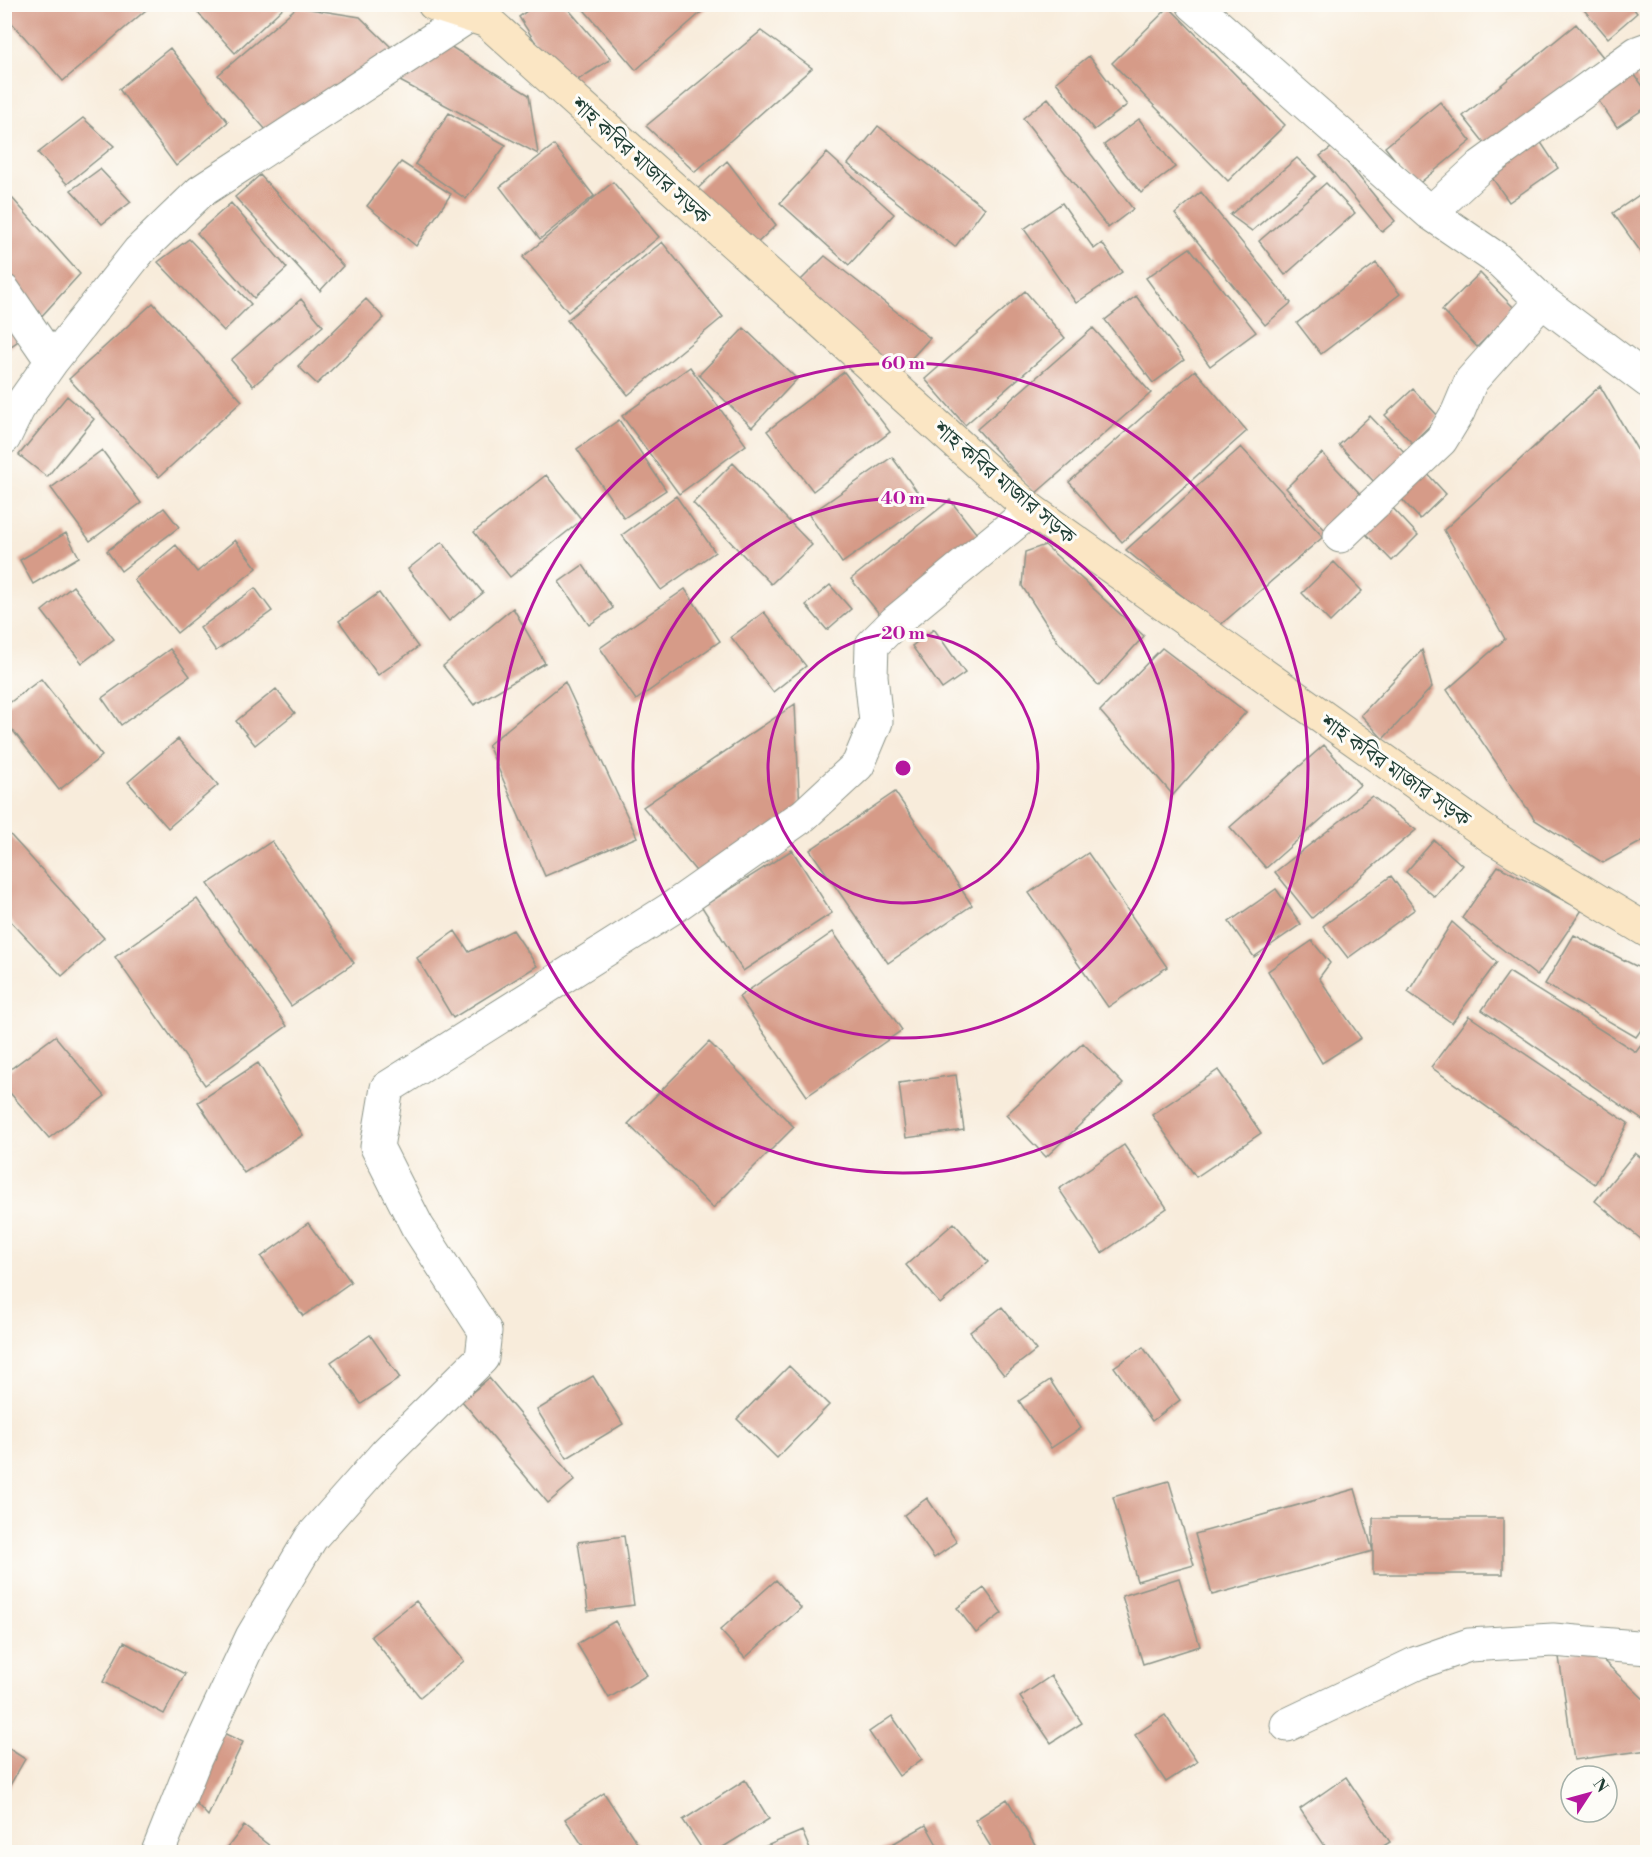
<svg xmlns="http://www.w3.org/2000/svg" width="1652" height="1857" font-family="'Libre Bodoni','Noto Serif Bengali',serif">
<style>
.building{fill:#d69b88}
.lines{fill:none;stroke-linecap:round;stroke-linejoin:round}
.street-casing{stroke:#8c9488;stroke-width:35}
.secondary-casing{stroke:#8c9488;stroke-width:35}
.street{stroke:#fff;stroke-width:33}
.secondary{stroke:#fbe6c4;stroke-width:33}
.ring{fill:none;stroke:#b5179e;stroke-width:3}
.labels{text-anchor:middle;stroke-width:6;stroke-linejoin:round;paint-order:stroke}
.street-label{font-size:22px;fill:#1f3d34;stroke:#fdfcf7}
.centre{fill:#b5179e;stroke:#fdfcf7;stroke-width:3}
.ring-label{font-size:18px;text-anchor:middle;font-weight:bold;fill:#b5179e;stroke:#fdfcf7;stroke-width:6;stroke-linejoin:round;paint-order:stroke}
</style>
<rect width="100%" height="100%" fill="#fdfcf7"/>
<filter id="ink" filterUnits="userSpaceOnUse"><feTurbulence type="fractalNoise" baseFrequency=".0167" numOctaves="2"/><feDisplacementMap in="SourceGraphic" scale="12" xChannelSelector="R" yChannelSelector="G"/><feConvolveMatrix kernelMatrix="1 2 1 2 8 2 1 2 1" color-interpolation-filters="sRGB"/></filter>
<filter id="wash" filterUnits="userSpaceOnUse"><feTurbulence type="fractalNoise" baseFrequency=".008" numOctaves="4" result="noise"/><feDisplacementMap in="SourceGraphic" scale="24" xChannelSelector="R" yChannelSelector="G"/><feGaussianBlur stdDeviation="1.35" result="paint"/><feColorMatrix in="noise" values="0 0 0 0 0 0 0 0 0 0 0 0 0 0 0 0 0 1.4 0 .05"/><feComposite in="paint" operator="in"/></filter>
<g filter="url(#wash)">
<rect width="100%" height="100%" fill="#f8ecdb"/>
<g id="blocks">
<!-- building -->
<path class="building" d="M 4,4 L 153,4 L 63,81 L 4,14 Z
M 190,4 L 287,4 L 235,53 Z
M 536,4 L 564,4 L 611,59 L 565,88 L 519,17 Z
M 579,4 L 703,4 L 706,8 L 636,70 Z
M 1579,4 L 1630,4 L 1637,13 L 1608,38 Z
M 297,7 L 360,17 L 396,52 L 273,138 L 218,75 Z
M 1169,7 L 1285,125 L 1228,181 L 1112,63 Z
M 1576,24 L 1603,57 L 1490,150 L 1463,116 Z
M 761,31 L 812,68 L 695,172 L 646,126 Z
M 437,38 L 529,95 L 538,154 L 398,80 Z
M 170,48 L 228,122 L 176,166 L 119,89 Z
M 1089,56 L 1127,105 L 1094,130 L 1056,82 Z
M 1634,74 L 1648,93 L 1648,106 L 1617,127 L 1598,100 Z
M 1048,98 L 1133,209 L 1108,228 L 1023,118 Z
M 1440,102 L 1471,141 L 1416,186 L 1385,147 Z
M 449,113 L 506,145 L 466,199 L 415,164 Z
M 83,118 L 114,146 L 67,184 L 38,153 Z
M 1139,119 L 1175,167 L 1141,193 L 1104,145 Z
M 878,126 L 985,208 L 955,247 L 848,164 Z
M 1538,138 L 1558,168 L 1509,202 L 1488,172 Z
M 554,145 L 594,196 L 540,239 L 500,187 Z
M 1334,146 L 1395,221 L 1382,232 L 1320,156 Z
M 827,153 L 894,214 L 849,265 L 780,203 Z
M 1297,158 L 1316,176 L 1252,231 L 1230,215 Z
M 727,161 L 776,225 L 749,251 L 692,194 Z
M 401,162 L 451,194 L 416,246 L 367,206 Z
M 100,169 L 131,202 L 102,224 L 71,190 Z
M 260,175 L 343,266 L 320,291 L 235,197 Z
M 613,182 L 659,237 L 568,312 L 523,257 Z
M 1326,183 L 1355,213 L 1285,275 L 1259,241 Z
M 4,189 L 80,274 L 38,320 L 4,277 Z
M 1648,189 L 1648,262 L 1613,213 Z
M 1201,192 L 1291,303 L 1265,325 L 1175,214 Z
M 231,203 L 287,268 L 254,298 L 197,233 Z
M 1062,203 L 1094,249 L 1102,243 L 1122,272 L 1076,303 L 1024,229 Z
M 189,239 L 251,304 L 224,331 L 158,262 Z
M 662,242 L 723,317 L 628,395 L 567,320 Z
M 1190,248 L 1256,332 L 1210,366 L 1146,278 Z
M 825,256 L 930,338 L 898,373 L 795,286 Z
M 1376,263 L 1400,294 L 1321,354 L 1297,323 Z
M 1480,273 L 1515,309 L 1477,347 L 1442,310 Z
M 1025,291 L 1065,338 L 965,425 L 925,379 Z
M 1136,296 L 1184,360 L 1153,383 L 1105,320 Z
M 301,299 L 323,326 L 253,386 L 231,360 Z
M 366,299 L 384,318 L 317,384 L 298,366 Z
M 153,303 L 242,401 L 159,477 L 69,379 Z
M 4,318 L 21,339 L 4,351 Z
M 744,328 L 797,379 L 752,427 L 699,375 Z
M 1093,328 L 1151,393 L 1035,494 L 977,429 Z
M 690,367 L 746,445 L 679,494 L 622,416 Z
M 1195,370 L 1247,431 L 1122,542 L 1069,482 Z
M 844,372 L 890,432 L 813,491 L 767,431 Z
M 1600,386 L 1648,468 L 1648,838 L 1603,863 L 1535,820 L 1447,690 L 1505,639 L 1444,530 Z
M 1413,389 L 1439,417 L 1412,443 L 1385,415 Z
M 67,396 L 94,419 L 47,477 L 19,455 Z
M 1370,416 L 1408,456 L 1377,485 L 1339,445 Z
M 619,420 L 666,490 L 624,518 L 577,449 Z
M 1241,447 L 1323,537 L 1219,626 L 1126,550 Z
M 102,450 L 141,503 L 90,541 L 51,488 Z
M 1322,453 L 1363,497 L 1326,531 L 1286,488 Z
M 892,457 L 926,504 L 842,563 L 809,515 Z
M 733,463 L 812,545 L 771,584 L 693,503 Z
M 1423,469 L 1446,494 L 1420,519 L 1397,494 Z
M 546,475 L 582,520 L 510,577 L 474,532 Z
M 676,496 L 715,552 L 661,590 L 622,535 Z
M 950,500 L 980,538 L 881,616 L 851,579 Z
M 1389,504 L 1418,535 L 1392,561 L 1362,530 Z
M 164,508 L 179,527 L 121,571 L 107,551 Z
M 66,533 L 79,557 L 33,584 L 20,560 Z
M 235,540 L 257,568 L 177,633 L 134,580 L 176,545 L 197,572 Z
M 442,542 L 483,593 L 449,621 L 408,569 Z
M 1045,545 L 1144,636 L 1099,686 L 1058,642 L 1022,586 L 1025,552 Z
M 1334,562 L 1362,591 L 1330,622 L 1302,593 Z
M 583,565 L 613,608 L 589,625 L 559,582 Z
M 830,585 L 851,609 L 827,630 L 806,605 Z
M 73,586 L 114,639 L 82,663 L 42,611 Z
M 255,588 L 272,611 L 216,651 L 200,628 Z
M 685,589 L 720,641 L 636,700 L 600,648 Z
M 379,593 L 418,647 L 378,675 L 339,621 Z
M 513,608 L 545,663 L 474,705 L 443,666 Z
M 764,612 L 806,666 L 773,692 L 731,637 Z
M 934,629 L 965,673 L 942,689 L 912,646 Z
M 1162,648 L 1246,712 L 1173,795 L 1100,711 Z
M 170,649 L 190,676 L 121,725 L 102,698 Z
M 1422,650 L 1432,687 L 1383,739 L 1361,715 Z
M 41,679 L 102,756 L 59,790 L 4,719 L 4,707 Z
M 565,682 L 637,837 L 545,876 L 488,745 Z
M 276,689 L 295,713 L 255,745 L 236,721 Z
M 795,704 L 800,810 L 700,876 L 643,807 Z
M 178,739 L 218,785 L 168,828 L 128,782 Z
M 1324,745 L 1360,785 L 1266,868 L 1230,827 Z
M 895,792 L 972,905 L 888,963 L 810,850 Z
M 1372,796 L 1416,830 L 1312,918 L 1275,872 Z
M 4,828 L 104,938 L 62,976 L 4,914 Z
M 1434,840 L 1462,865 L 1435,897 L 1406,872 Z
M 272,841 L 354,963 L 291,1006 L 208,884 Z
M 792,850 L 832,913 L 743,971 L 702,907 Z
M 1088,853 L 1167,967 L 1108,1007 L 1029,893 Z
M 1498,866 L 1582,910 L 1537,976 L 1462,918 Z
M 1391,876 L 1415,909 L 1348,958 L 1323,926 Z
M 1276,889 L 1301,924 L 1254,957 L 1229,922 Z
M 197,899 L 287,1026 L 205,1085 L 115,957 Z
M 1452,922 L 1497,962 L 1452,1023 L 1408,992 Z
M 513,930 L 537,966 L 453,1018 L 417,958 L 455,931 L 469,952 Z
M 833,932 L 902,1030 L 807,1096 L 739,997 Z
M 1574,935 L 1648,972 L 1648,1020 L 1636,1037 L 1545,984 Z
M 1312,941 L 1330,963 L 1319,978 L 1361,1038 L 1322,1063 L 1268,971 Z
M 1509,972 L 1636,1052 L 1648,1036 L 1648,1116 L 1644,1121 L 1482,1010 Z
M 1469,1016 L 1628,1123 L 1595,1184 L 1431,1067 Z
M 55,1036 L 105,1096 L 49,1138 L 4,1086 L 4,1074 Z
M 709,1042 L 794,1127 L 713,1208 L 628,1124 Z
M 1083,1043 L 1123,1084 L 1046,1157 L 1006,1115 Z
M 258,1063 L 303,1135 L 244,1173 L 198,1102 Z
M 1218,1070 L 1261,1133 L 1196,1177 L 1152,1115 Z
M 956,1075 L 964,1130 L 906,1138 L 899,1083 Z
M 1124,1145 L 1167,1208 L 1102,1253 L 1059,1189 Z
M 1635,1153 L 1648,1163 L 1648,1245 L 1595,1201 Z
M 308,1223 L 351,1282 L 303,1316 L 261,1257 Z
M 954,1223 L 988,1262 L 940,1304 L 906,1265 Z
M 1002,1307 L 1036,1350 L 1004,1375 L 970,1332 Z
M 370,1335 L 400,1378 L 361,1404 L 331,1362 Z
M 1143,1347 L 1180,1400 L 1152,1421 L 1114,1367 Z
M 789,1366 L 829,1405 L 777,1458 L 737,1419 Z
M 593,1376 L 623,1424 L 567,1458 L 537,1410 Z
M 489,1378 L 575,1480 L 548,1503 L 462,1401 Z
M 1050,1380 L 1081,1428 L 1051,1448 L 1019,1401 Z
M 1169,1481 L 1194,1565 L 1137,1581 L 1113,1497 Z
M 1355,1489 L 1373,1551 L 1212,1595 L 1195,1534 Z
M 927,1498 L 957,1542 L 934,1558 L 904,1515 Z
M 1373,1518 L 1503,1518 L 1503,1574 L 1373,1574 Z
M 624,1536 L 634,1605 L 588,1611 L 578,1542 Z
M 1179,1578 L 1200,1646 L 1143,1664 L 1122,1596 Z
M 776,1580 L 801,1608 L 745,1658 L 720,1630 Z
M 984,1588 L 1002,1613 L 976,1633 L 957,1608 Z
M 416,1601 L 464,1661 L 420,1697 L 371,1636 Z
M 615,1621 L 647,1675 L 609,1698 L 577,1644 Z
M 124,1642 L 185,1674 L 164,1714 L 103,1682 Z
M 1589,1647 L 1648,1703 L 1648,1750 L 1574,1760 L 1559,1657 Z
M 1051,1676 L 1082,1723 L 1051,1743 L 1020,1697 Z
M 1165,1715 L 1197,1762 L 1166,1782 L 1135,1735 Z
M 892,1716 L 922,1759 L 899,1776 L 869,1732 Z
M 219,1731 L 243,1742 L 208,1816 L 185,1791 Z
M 5,1746 L 25,1759 L 5,1794 Z
M 1346,1777 L 1390,1842 L 1374,1852 L 1329,1852 L 1300,1809 Z
M 745,1780 L 769,1819 L 715,1852 L 704,1852 L 683,1820 Z
M 604,1793 L 643,1852 L 587,1852 L 565,1819 Z
M 1007,1799 L 1039,1852 L 994,1852 L 986,1839 L 975,1820 Z
M 926,1825 L 941,1852 L 881,1852 L 880,1851 Z
M 244,1826 L 275,1850 L 273,1852 L 224,1852 Z
M 802,1831 L 811,1852 L 752,1852 Z"/>
</g>
</g>
<g filter="url(#ink)">
<use href="#blocks" fill-opacity="0" stroke="#8c9488" stroke-width="1.5"/>
<g class="lines">
<!-- street casing -->
<g class="street-casing">
<path id="street" d="M 1193,4 L 1430,213 L 1500,261 L 1542,301 L 1648,381
M 1430,213 L 1481,166 L 1637,53 L 1648,49
M 4,291 L 52,361 L 139,251 L 200,192 L 470,15
M 4,438 L 18,409 L 52,361
M 1340,536 L 1441,440 L 1458,412 L 1471,381 L 1542,301
M 1287,1725 L 1417,1663 L 1469,1645 L 1553,1640 L 1648,1648
M 158,1852 L 195,1759 L 252,1637 L 311,1538 L 387,1452 L 482,1358 L 485,1331 L 417,1226 L 377,1147 L 387,1088 L 672,908 L 804,815 L 858,765 L 876,722 L 871,676 L 872,645 L 895,622 L 1031,510"/>
</g>
<!-- secondary casing -->
<g class="secondary-casing">
<path id="secondary" d="M 434,4 L 487,21 L 1031,510 L 1495,839 L 1648,931"/>
</g>
<!-- street -->
<use href="#street" class="street"/>
<!-- secondary -->
<use href="#secondary" class="secondary"/>
</g>
</g>
<!-- distance rings -->
<g class="ring">
<circle cx="903" cy="768" r="135"/>
<circle cx="903" cy="768" r="270"/>
<circle cx="903" cy="768" r="405"/>
</g>
<g class="labels">
<!-- street labels -->
<g class="street-label">
<text transform="translate(641 160) rotate(42)" y="8">শাহ কবির মাজার সড়ক</text>
<text transform="translate(1005 482) rotate(40)" y="8">শাহ কবির মাজার সড়ক</text>
<text transform="translate(1396 770) rotate(35)" y="8">শাহ কবির মাজার সড়ক</text>
</g>
</g>
<circle cx="903" cy="768" r="9" class="centre"/>
<g class="ring-label">
<text x="903" y="369">60 m</text>
<text x="903" y="504">40 m</text>
<text x="903" y="639">20 m</text>
</g>
<!-- margin -->
<rect width="1652" height="1857" fill="none" stroke="#fdfcf7" stroke-width="24"/>
<!-- north arrow -->
<g transform="translate(1589 1794) rotate(54)"><circle r="28" fill="#fdfcf7" stroke="#a4b0a9" stroke-width="1.5"/>
<path d="M0-4.5L10 22L0 15L-10 22Z" fill="#b5179e"/>
<text y="-9" font-size="16" font-weight="bold" text-anchor="middle" fill="#1f3d34">N</text>
</g>
</svg>
